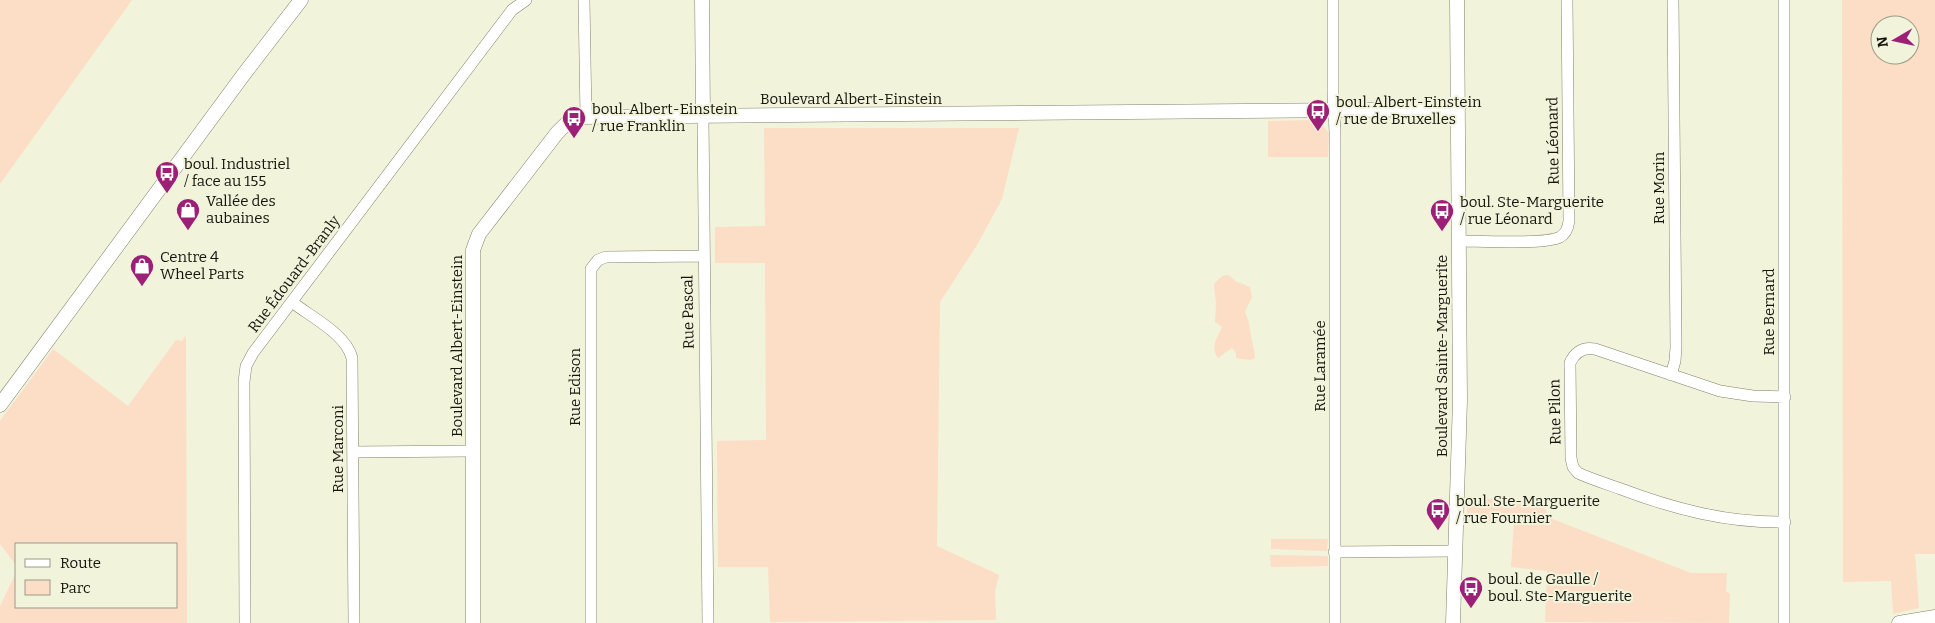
<svg xmlns="http://www.w3.org/2000/svg" width="1935" height="623" font-family="Bitter,serif">
<style>
.green{fill:#fcddc6;fill-rule:evenodd}
.lines{fill:none;stroke-linecap:round;stroke-linejoin:round}
.minor-casing{stroke:#81826c;stroke-width:12}
.tertiary-casing{stroke:#81826c;stroke-width:15}
.minor{stroke:#fff;stroke-width:11}
.tertiary{stroke:#fff;stroke-width:14}
.labels{text-anchor:middle;stroke-width:4;stroke-linejoin:round;paint-order:stroke}
.street-label{font-size:15px;fill:#15150d;stroke:#f2f3db}
.poi-label{font-size:15px;fill:#15150d;stroke:#f2f3db;text-anchor:start}
</style>
<rect width="100%" height="100%" fill="#f2f3db"/>
<!-- green -->
<path class="green" d="M 0,0 L 132,0 L 0,184 Z
M 1842,0 L 1935,0 L 1935,554 L 1915,554 L 1919,608 L 1893,614 L 1891,581 L 1843,582 ZM 1880,25 L 1910,25 L 1910,55 L 1880,55 Z
M 1318,120 L 1329,133 L 1328,157 L 1268,157 L 1268,121 Z
M 764,128 L 1019,128 L 1002,199 L 977,245 L 940,302 L 937,546 L 999,575 L 995,591 L 996,620 L 770,622 L 768,567 L 718,567 L 717,441 L 766,440 L 765,263 L 715,263 L 715,227 L 765,226 Z
M 1228,275 L 1237,282 L 1250,287 L 1252,297 L 1245,312 C 1251,326 1249,328 1252,341 C 1253,347 1255,351 1255,358 L 1250,360 L 1236,358 L 1236,353 L 1232,348 L 1218,358 C 1210,347 1217,338 1222,327 L 1215,322 L 1216,304 L 1214,284 L 1222,276 Z
M 186,335 L 187,623 L 0,623 L 0,606 L 16,573 L 16,607 L 176,607 L 176,544 L 16,544 L 16,565 L 0,544 L 0,421 L 53,349 L 128,406 L 176,340 L 182,341 Z
M 1467,498 L 1541,501 L 1550,518 L 1691,573 L 1727,573 L 1726,592 L 1730,593 L 1729,623 L 1545,622 L 1547,571 L 1511,567 L 1514,522 L 1467,520 Z
M 1271,539 L 1328,539 L 1327,551 L 1271,549 Z
M 1270,555 L 1328,556 L 1328,566 L 1271,567 Z"/>
<g class="lines">
<!-- minor casing -->
<g class="minor-casing">
<path id="minor" d="M 584,0 L 586,117
M 1333,0 L 1333,93 L 1335,132 L 1335,623
M 1784,0 L 1784,623
M 703,116 L 708,623
M 1459,241 C 1479,241 1545,245 1560,237 C 1566,234 1568,228 1569,221 L 1567,0
M 292,302 C 311,317 346,334 352,358 L 354,623
M 1671,375 L 1675,361 L 1676,347 L 1673,0
M 1785,397 L 1753,396 L 1720,391 L 1595,349 C 1583,347 1575,352 1570,363 L 1571,458 L 1573,467 L 1578,473 C 1591,479 1607,484 1621,489 C 1674,509 1727,523 1785,522
M 353,452 L 472,451
M 1334,552 L 1455,551
M 245,623 L 244,382 L 246,366 L 253,353 L 512,10 L 526,0
M 591,623 L 591,269 L 598,260 L 606,257 L 704,256"/>
</g>
<!-- tertiary casing -->
<g class="tertiary-casing">
<path id="tertiary" d="M 702,0 L 703,116
M 0,405 L 244,74 L 301,0
M 473,623 L 473,250 L 479,234 L 557,133 L 567,123 L 582,117 L 1458,109
M 1453,623 L 1460,400 L 1457,0
M 1899,623 L 1935,617"/>
</g>
<!-- minor -->
<use href="#minor" class="minor"/>
<!-- tertiary -->
<use href="#tertiary" class="tertiary"/>
</g>
<!-- icons -->
<defs>
<g id="bus-pin" transform="scale(1.25)"><path d="M0 17L-7.5 6A9.5 9.5 0 1 1 7.5 6Z" fill="#9c2077" stroke="#f2f3db"/><path d="M-5-6H5V4H4V6H2V4H-2V6H-4V4H-5ZM-3.5-4V0h7V-4ZM-3.5 1.2v1.5H-2V1.2ZM2 1.2v1.5H3.5V1.2Z" fill="#fff"/></g>
<g id="shop-pin" transform="scale(1.25)"><path d="M0 17L-7.5 6A9.5 9.5 0 1 1 7.5 6Z" fill="#9c2077" stroke="#f2f3db"/><path d="M-5-2.5h2.3a2.7 3.5 0 0 1 5.4 0H5L5.5 6h-11ZM-1.5-2.5h3a1.5 2.3 0 0 0-3 0Z" fill="#fff"/></g>
</defs>
<g fill-rule="evenodd">
<use href="#bus-pin" x="1318" y="111"/>
<use href="#bus-pin" x="574" y="118"/>
<use href="#bus-pin" x="167" y="173"/>
<use href="#shop-pin" x="188" y="210"/>
<use href="#bus-pin" x="1442" y="211"/>
<use href="#shop-pin" x="142" y="266"/>
<use href="#bus-pin" x="1438" y="510"/>
<use href="#bus-pin" x="1471" y="588"/>
</g>
<g class="labels">
<!-- street labels -->
<g class="street-label">
<text x="851" y="104">Boulevard Albert-Einstein</text>
<text transform="translate(1553 141) rotate(-91)" y="5">Rue Léonard</text>
<text transform="translate(1659 188) rotate(-90)" y="5">Rue Morin</text>
<text transform="translate(294 274) rotate(-53)" y="5">Rue Édouard-Branly</text>
<text transform="translate(688 312) rotate(-91)" y="5">Rue Pascal</text>
<text transform="translate(1769 312) rotate(-90)" y="5">Rue Bernard</text>
<text transform="translate(457 346) rotate(-90)" y="5">Boulevard Albert-Einstein</text>
<text transform="translate(1442 356) rotate(-90)" y="5">Boulevard Sainte-Marguerite</text>
<text transform="translate(1320 366) rotate(-90)" y="5">Rue Laramée</text>
<text transform="translate(575 387) rotate(-90)" y="5">Rue Edison</text>
<text transform="translate(1555 412) rotate(-91)" y="5">Rue Pilon</text>
<text transform="translate(338 449) rotate(-90)" y="5">Rue Marconi</text>
</g>
<!-- poi labels -->
<g class="poi-label">
<text x="1336" y="107">boul. Albert-Einstein<tspan x="1336" dy="17">/ rue de Bruxelles</tspan></text>
<text x="592" y="114">boul. Albert-Einstein<tspan x="592" dy="17">/ rue Franklin</tspan></text>
<text x="184" y="169">boul. Industriel<tspan x="184" dy="17">/ face au 155</tspan></text>
<text x="206" y="206">Vallée des<tspan x="206" dy="17">aubaines</tspan></text>
<text x="1460" y="207">boul. Ste-Marguerite<tspan x="1460" dy="17">/ rue Léonard</tspan></text>
<text x="160" y="262">Centre 4<tspan x="160" dy="17">Wheel Parts</tspan></text>
<text x="1456" y="506">boul. Ste-Marguerite<tspan x="1456" dy="17">/ rue Fournier</tspan></text>
<text x="1488" y="584">boul. de Gaulle /<tspan x="1488" dy="17">boul. Ste-Marguerite</tspan></text>
</g>
</g>
<!-- legend -->
<rect x="15" y="543" width="162" height="65" fill="#f2f3db" stroke="#9a9a89"/>
<rect x="25" y="559" width="25" height="8" fill="#ffffff" stroke="#9a9a89"/>
<text x="60" y="568" font-size="15" fill="#15150d">Route</text>
<rect x="25" y="580" width="25" height="15" fill="#fcddc6" stroke="#9a9a89"/>
<text x="60" y="593" font-size="15" fill="#15150d">Parc</text>
<!-- north arrow -->
<g transform="translate(1895 40) rotate(261)"><circle r="24" fill="#f2f3db" stroke="#9a9a89"/>
<path d="M0-4L9 19L0 12L-9 19Z" fill="#9c2077"/>
<text y="-8" font-size="14" font-weight="bold" text-anchor="middle" fill="#15150d">N</text>
</g>
</svg>
